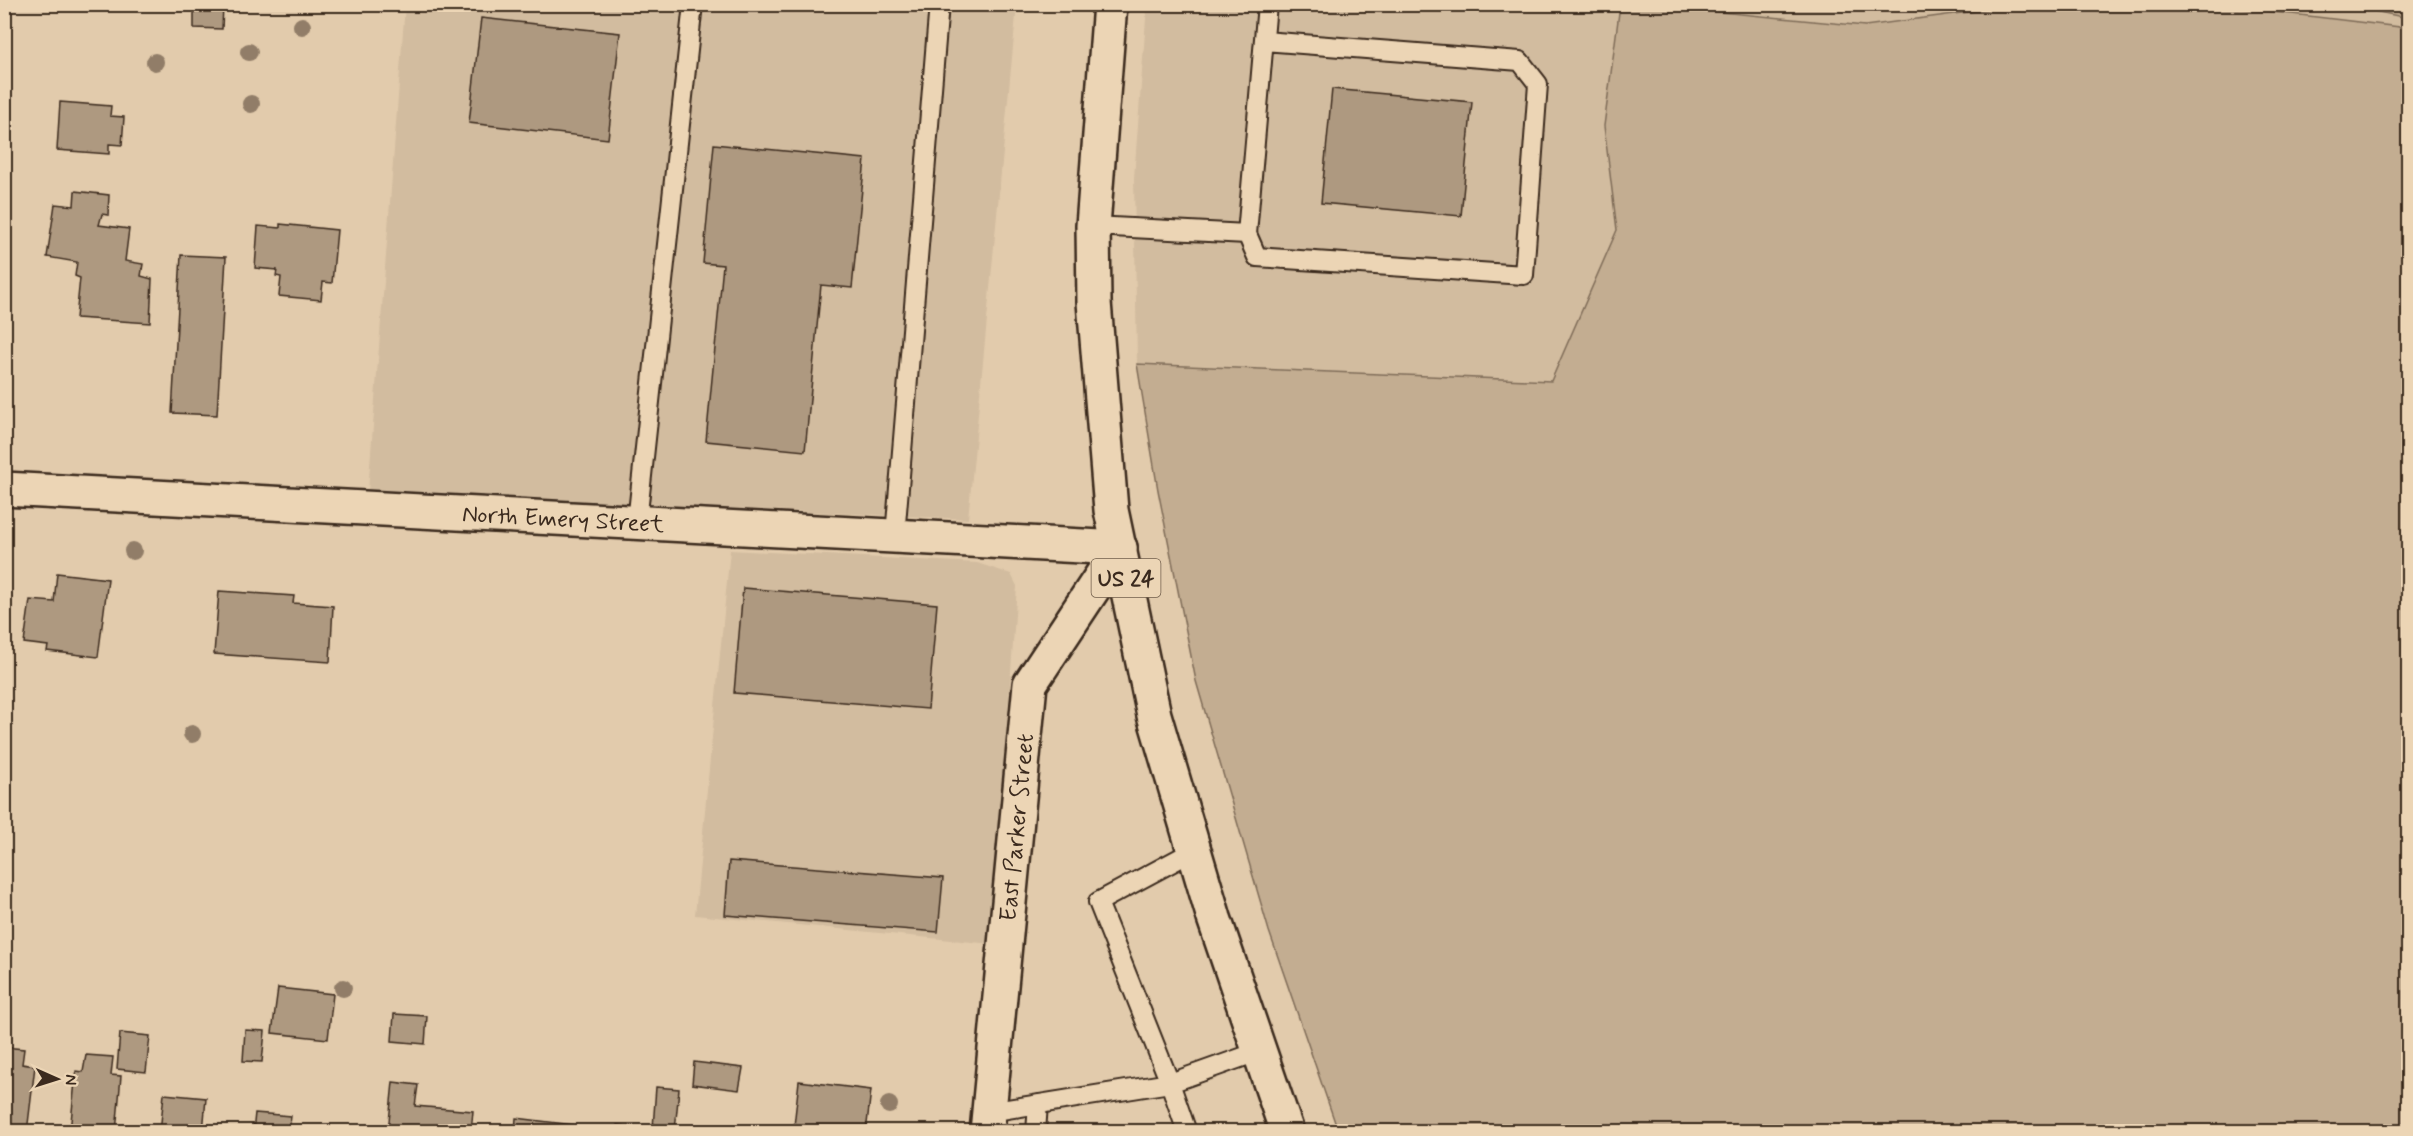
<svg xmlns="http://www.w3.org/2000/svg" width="2413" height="1136" font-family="Mynerve,sans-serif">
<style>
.built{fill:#d2bc9f}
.green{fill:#c3ad91;stroke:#7f6c58;stroke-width:1.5}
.building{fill:#ae9980;stroke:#3b2a1e;stroke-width:1.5}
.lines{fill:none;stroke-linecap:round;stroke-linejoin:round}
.service-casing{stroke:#3b2a1e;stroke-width:22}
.minor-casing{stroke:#3b2a1e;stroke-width:38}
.primary-casing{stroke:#3b2a1e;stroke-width:38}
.service{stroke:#ecd5b5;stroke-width:18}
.minor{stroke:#ecd5b5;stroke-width:33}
.primary{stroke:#ecd5b5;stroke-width:33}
.tree{fill:#917d67}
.labels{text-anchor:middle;stroke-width:4.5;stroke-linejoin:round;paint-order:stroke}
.shield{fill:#ecd5b5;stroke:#705d4b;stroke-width:1.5}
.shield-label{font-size:22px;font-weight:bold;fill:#3b2a1e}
.street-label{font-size:24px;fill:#3b2a1e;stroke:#ecd5b5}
</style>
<rect width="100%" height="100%" fill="#e2cbac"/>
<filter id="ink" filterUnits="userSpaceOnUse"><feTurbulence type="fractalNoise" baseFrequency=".0167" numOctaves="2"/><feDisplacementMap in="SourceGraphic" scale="12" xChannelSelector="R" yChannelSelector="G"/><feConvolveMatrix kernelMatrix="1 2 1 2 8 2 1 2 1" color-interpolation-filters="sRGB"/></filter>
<g filter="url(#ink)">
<!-- built -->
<path class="built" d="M 405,5 L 1017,5 L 968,519 L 368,492 Z
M 1147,5 L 1620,5 L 1604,126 L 1617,230 L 1551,381 L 1137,364 L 1134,178 Z
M 1648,5 L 2408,5 L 2408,80 L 1865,26 Z
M 730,550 L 977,563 L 1011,574 L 1017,586 L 992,944 L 695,915 Z"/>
<!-- green -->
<path class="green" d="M 2207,4 L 2408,28 L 2408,1131 L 1338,1131 L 1269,931 L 1196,681 L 1158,490 L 1137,364 L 1551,381 L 1617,230 L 1604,126 L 1620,5 L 1648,5 L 1865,26 L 2006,7 Z
M 2345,5 L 2408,5 L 2408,18 Z"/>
<!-- building -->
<path class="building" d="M 194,4 L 223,4 L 222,29 L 194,28 Z
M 481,18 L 620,33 L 608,139 L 469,123 Z
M 1332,89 L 1472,102 L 1461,216 L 1321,203 Z
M 60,102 L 111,106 L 110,116 L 124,117 L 122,145 L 109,144 L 109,154 L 57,150 Z
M 714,144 L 865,159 L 852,288 L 821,285 L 805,451 L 706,441 L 723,265 L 703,263 Z
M 75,191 L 109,195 L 108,215 L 102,214 L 99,225 L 129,229 L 125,261 L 143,264 L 141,276 L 152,279 L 150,323 L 76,318 L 80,278 L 75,276 L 77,262 L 47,257 L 55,204 L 74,206 Z
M 280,224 L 337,230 L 332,283 L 323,282 L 321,300 L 279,296 L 281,277 L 276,276 L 277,270 L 255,268 L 258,226 L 280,228 Z
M 181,255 L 226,257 L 217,415 L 172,413 Z
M 57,573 L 108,579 L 98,657 L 47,651 L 48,646 L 24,643 L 30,600 L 54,602 Z
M 743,588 L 937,604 L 928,709 L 734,693 Z
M 219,591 L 294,596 L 293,603 L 333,606 L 330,662 L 214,654 Z
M 729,861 L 943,878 L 938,932 L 725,915 Z
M 278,988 L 333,994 L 328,1039 L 272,1033 Z
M 394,1014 L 427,1016 L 425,1044 L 392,1041 Z
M 245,1030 L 265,1031 L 262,1062 L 243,1061 Z
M 120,1033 L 150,1036 L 146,1072 L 117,1069 Z
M 4,1047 L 24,1049 L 22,1064 L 35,1066 L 27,1132 L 4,1132 Z
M 86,1055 L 113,1057 L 111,1075 L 121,1076 L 116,1132 L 70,1132 L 76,1071 L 83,1072 Z
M 694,1062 L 743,1068 L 739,1090 L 692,1084 Z
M 799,1081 L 871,1090 L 866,1132 L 837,1132 L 794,1126 Z
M 393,1082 L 418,1085 L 415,1106 L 473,1111 L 471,1132 L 388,1132 Z
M 656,1087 L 679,1089 L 675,1130 L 653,1128 Z
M 164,1094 L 206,1098 L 203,1132 L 160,1132 Z
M 255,1113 L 291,1116 L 289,1132 L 253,1132 Z
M 516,1118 L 573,1125 L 573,1132 L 515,1132 Z
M 617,1125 L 646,1128 L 645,1132 L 616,1132 Z"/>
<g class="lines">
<!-- service casing -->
<g class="service-casing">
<path id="service" d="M 1093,226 L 1247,234 L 1267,4
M 1247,234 L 1257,257 L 1524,275 L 1538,84 L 1520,61 L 1264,41
M 637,522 L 693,4
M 895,536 L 939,4
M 989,1112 L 1170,1083 L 1098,902 L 1195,850
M 1036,1132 L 1038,1104
M 1187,1132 L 1170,1083 L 1260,1051"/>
</g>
<!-- minor casing -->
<g class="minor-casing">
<g id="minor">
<path id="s1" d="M 4,489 L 1120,548"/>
<path id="s2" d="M 987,1132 L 1030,684 L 1120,548"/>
</g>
</g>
<!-- primary casing -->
<g class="primary-casing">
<path id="primary" d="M 1110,4 L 1093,226 L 1094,302 L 1111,510 L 1154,715 L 1214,918 L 1287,1132"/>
</g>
<!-- service -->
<use href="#service" class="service"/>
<!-- minor -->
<use href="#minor" class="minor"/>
<!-- primary -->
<use href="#primary" class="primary"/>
</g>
<!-- trees -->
<g class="tree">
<circle cx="302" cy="26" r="9"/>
<circle cx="249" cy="52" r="9"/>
<circle cx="155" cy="62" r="9"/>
<circle cx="251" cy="104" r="9"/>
<circle cx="133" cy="551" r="9"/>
<circle cx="192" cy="734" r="9"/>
<circle cx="343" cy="988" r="9"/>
<circle cx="889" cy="1105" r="9"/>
</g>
</g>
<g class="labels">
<!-- shield labels -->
<rect class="shield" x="1091.5" y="559" width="69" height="38" rx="4.5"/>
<g class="shield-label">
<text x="1126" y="586">US 24</text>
</g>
<!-- street labels -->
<g class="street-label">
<text dy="8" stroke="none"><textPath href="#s1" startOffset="560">North Emery Street</textPath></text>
<text dy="8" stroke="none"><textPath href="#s2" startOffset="306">East Parker Street</textPath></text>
</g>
</g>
<!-- margin -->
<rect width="2413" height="1136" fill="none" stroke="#ecd5b5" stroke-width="24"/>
<rect x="12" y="12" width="2389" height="1112" fill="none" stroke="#3b2a1e" stroke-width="2" filter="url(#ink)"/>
<!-- north arrow -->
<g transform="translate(57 1079) rotate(93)" stroke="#ecd5b5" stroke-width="4.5" paint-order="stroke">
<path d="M0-4.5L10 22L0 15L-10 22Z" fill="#3b2a1e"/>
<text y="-9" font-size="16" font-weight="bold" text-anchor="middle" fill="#3b2a1e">N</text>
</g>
</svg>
